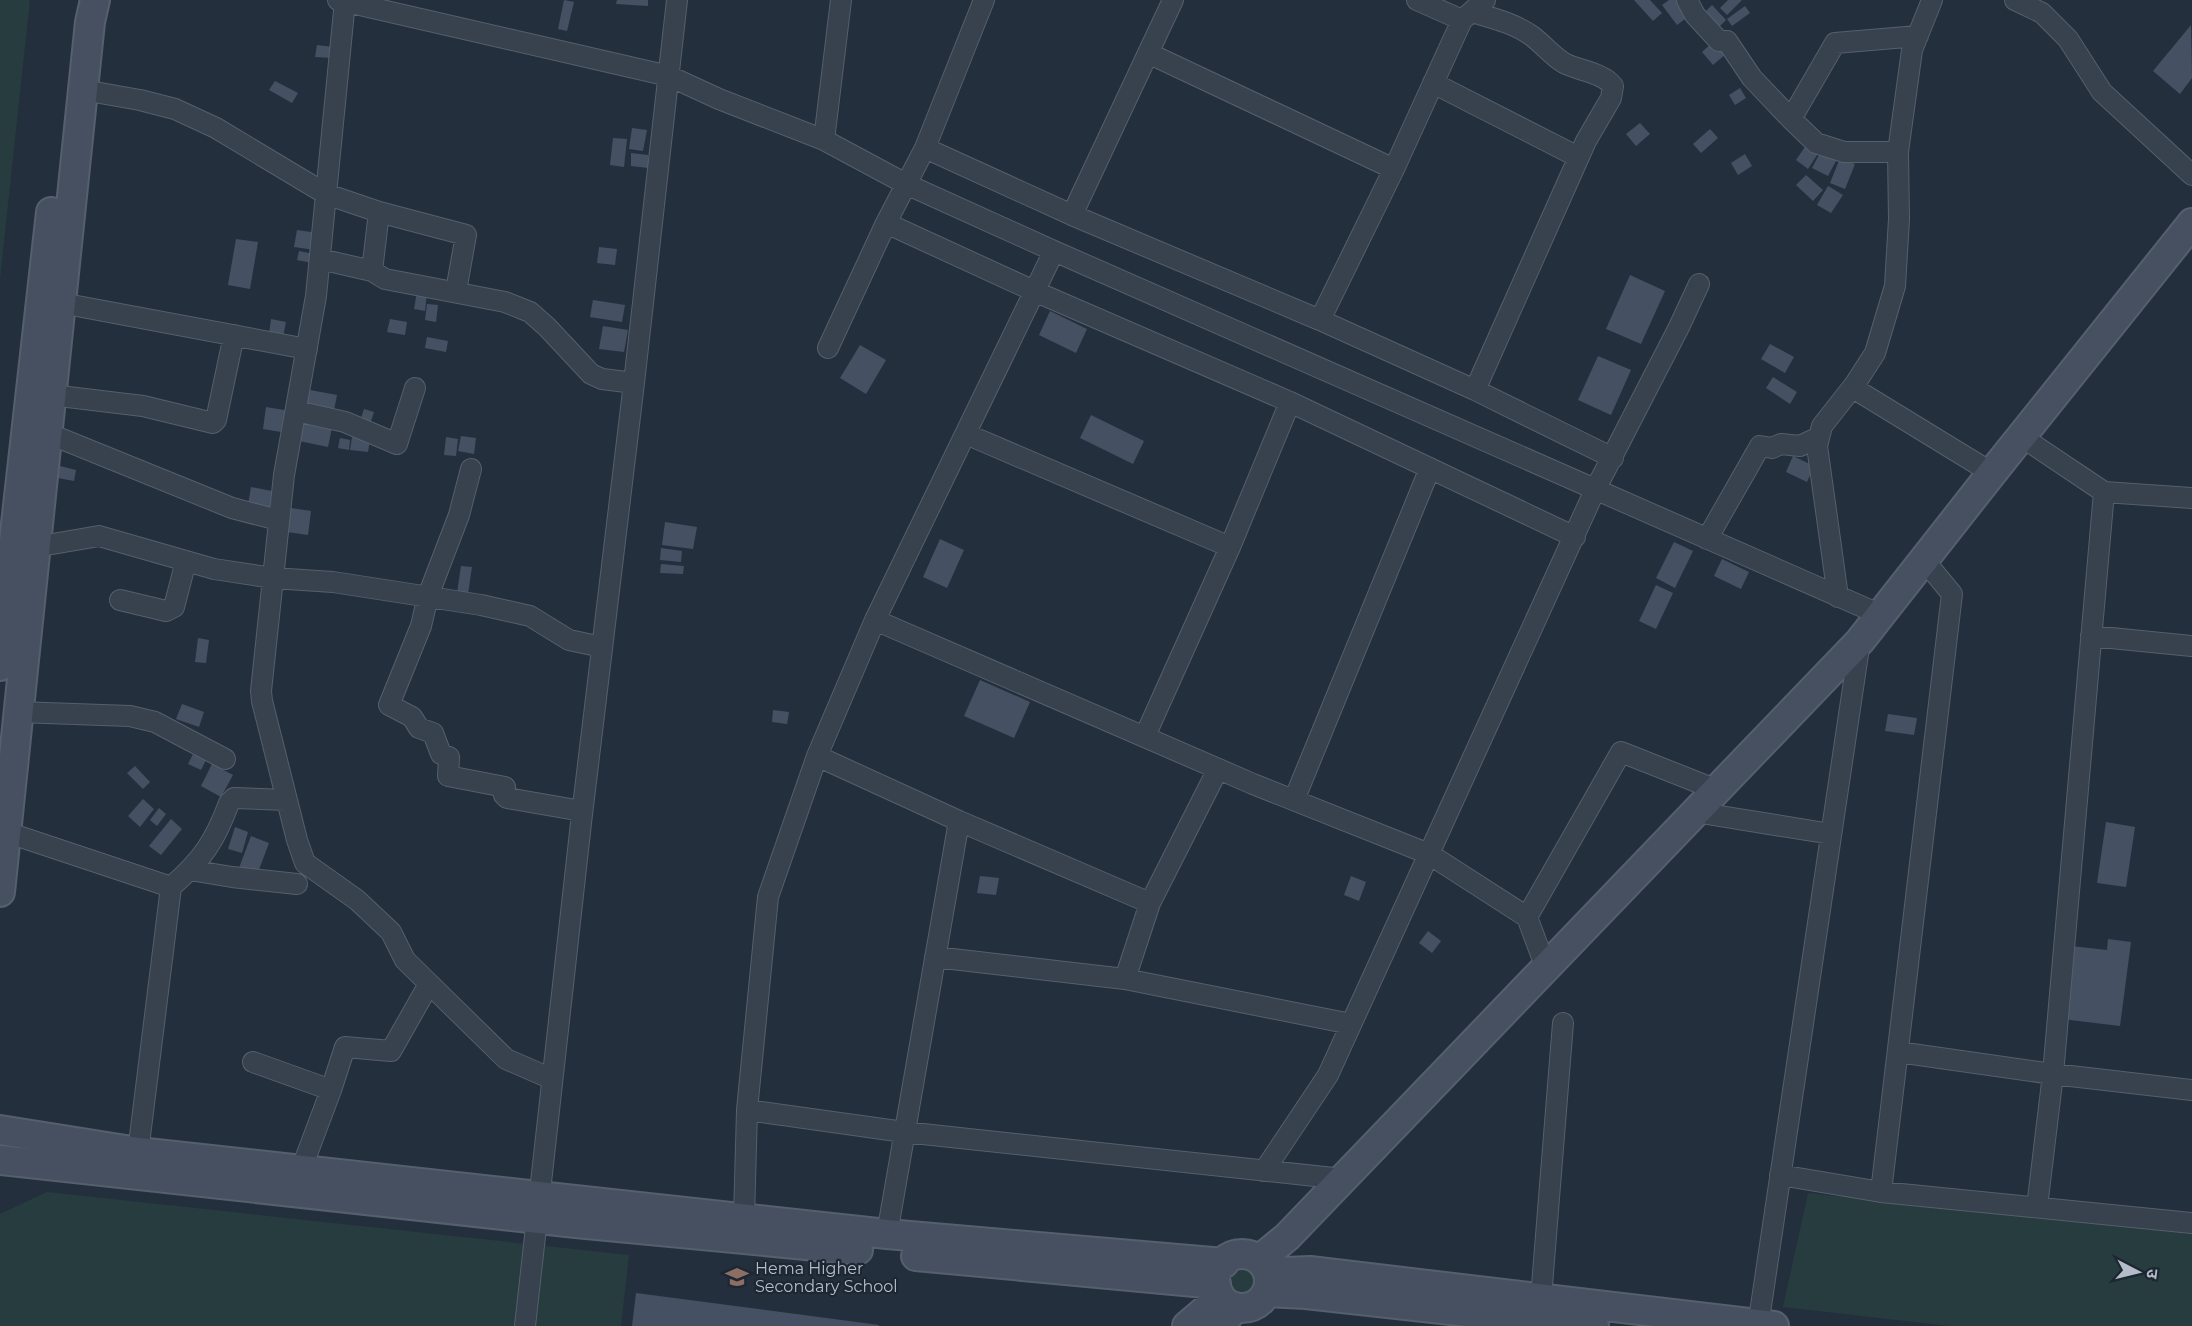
<svg xmlns="http://www.w3.org/2000/svg" width="2192" height="1326" font-family="Montserrat,'Noto Sans Devanagari',sans-serif">
<style>
.green{fill:#263c3f}
.building{fill:#455162}
.lines{fill:none;stroke-linecap:round;stroke-linejoin:round}
.street-casing{stroke:#565f6c;stroke-width:22}
.secondary-casing{stroke:#565f6c;stroke-width:32}
.street{stroke:#38414e;stroke-width:20}
.secondary{stroke:#465061;stroke-width:28}
.labels{text-anchor:middle;stroke-width:4.5;stroke-linejoin:round;paint-order:stroke}
.poi-label{font-size:16px;fill:#b4bcc9;stroke:#1d2633;text-anchor:start}
</style>
<rect width="100%" height="100%" fill="#242f3e"/>
<!-- green -->
<path class="green" d="M 0,0 L 30,0 L 0,279 Z
M 47,1192 L 629,1255 L 621,1326 L 0,1326 L 0,1214 Z
M 1808,1193 L 2192,1234 L 2192,1326 L 1949,1326 L 1783,1307 Z
M1227 1281a15 15 0 1 1 30 0a15 15 0 1 1-30 0Z"/>
<!-- building -->
<path class="building" d="M 564,0 L 574,2 L 567,31 L 558,29 Z
M 617,0 L 648,0 L 648,6 L 616,4 Z
M 1634,0 L 1650,0 L 1662,13 L 1653,21 Z
M 1669,0 L 1682,0 L 1692,14 L 1677,25 L 1662,5 Z
M 1728,0 L 1742,0 L 1727,15 L 1720,8 Z
M 1712,5 L 1726,20 L 1713,33 L 1699,18 Z
M 1745,6 L 1750,13 L 1732,26 L 1727,19 Z
M 2191,25 L 2192,78 L 2180,94 L 2153,71 Z
M 1714,41 L 1726,54 L 1713,65 L 1702,52 Z
M 317,45 L 333,47 L 332,58 L 315,57 Z
M 275,81 L 298,93 L 292,103 L 269,90 Z
M 1740,88 L 1746,98 L 1735,105 L 1729,95 Z
M 1640,123 L 1650,134 L 1636,146 L 1626,134 Z
M 632,128 L 647,130 L 643,151 L 629,149 Z
M 1710,129 L 1718,138 L 1701,153 L 1693,144 Z
M 613,138 L 627,139 L 624,167 L 610,165 Z
M 1807,144 L 1819,152 L 1808,169 L 1796,160 Z
M 631,153 L 648,155 L 648,168 L 631,166 Z
M 1820,153 L 1836,161 L 1828,176 L 1812,168 Z
M 1745,154 L 1752,166 L 1738,175 L 1731,163 Z
M 1840,158 L 1855,164 L 1845,189 L 1830,183 Z
M 1806,175 L 1823,190 L 1813,201 L 1796,185 Z
M 1828,186 L 1843,195 L 1831,213 L 1817,205 Z
M 297,230 L 318,233 L 315,250 L 294,247 Z
M 236,239 L 258,242 L 250,289 L 228,285 Z
M 599,247 L 617,249 L 615,265 L 597,263 Z
M 299,251 L 314,254 L 312,263 L 297,260 Z
M 1630,275 L 1665,291 L 1641,344 L 1606,329 Z
M 417,292 L 427,294 L 425,311 L 414,309 Z
M 593,300 L 625,305 L 622,322 L 590,317 Z
M 427,304 L 438,305 L 436,322 L 425,320 Z
M 1050,311 L 1087,329 L 1076,353 L 1039,335 Z
M 271,319 L 286,322 L 283,337 L 269,334 Z
M 390,319 L 407,322 L 405,335 L 387,332 Z
M 603,326 L 628,330 L 624,352 L 599,349 Z
M 427,337 L 448,341 L 446,352 L 425,348 Z
M 1770,344 L 1794,357 L 1785,373 L 1761,359 Z
M 860,345 L 886,360 L 866,394 L 840,378 Z
M 1598,356 L 1631,370 L 1611,415 L 1578,400 Z
M 1773,377 L 1797,392 L 1790,404 L 1766,388 Z
M 310,390 L 337,395 L 333,415 L 306,409 Z
M 266,407 L 290,411 L 287,433 L 263,429 Z
M 364,409 L 374,412 L 369,427 L 359,424 Z
M 1091,415 L 1144,441 L 1133,464 L 1080,438 Z
M 300,416 L 333,423 L 328,447 L 294,440 Z
M 461,436 L 476,438 L 474,454 L 458,451 Z
M 352,437 L 370,440 L 368,452 L 350,450 Z
M 446,437 L 458,439 L 456,456 L 444,455 Z
M 340,438 L 350,440 L 349,450 L 338,448 Z
M 1793,456 L 1814,466 L 1807,482 L 1786,472 Z
M 60,466 L 76,470 L 74,481 L 58,478 Z
M 251,487 L 277,492 L 273,516 L 247,511 Z
M 284,507 L 311,511 L 308,535 L 280,531 Z
M 665,522 L 697,527 L 693,549 L 662,545 Z
M 940,539 L 964,550 L 947,588 L 923,577 Z
M 1674,542 L 1693,551 L 1675,588 L 1656,578 Z
M 661,548 L 682,551 L 681,562 L 660,560 Z
M 1722,559 L 1749,572 L 1741,589 L 1714,576 Z
M 661,564 L 684,566 L 683,574 L 660,573 Z
M 461,566 L 472,567 L 468,594 L 457,593 Z
M 1656,585 L 1673,593 L 1656,629 L 1639,621 Z
M 198,638 L 209,640 L 206,663 L 195,662 Z
M 980,680 L 1030,702 L 1014,738 L 964,716 Z
M 182,704 L 204,712 L 199,727 L 176,719 Z
M 773,710 L 789,712 L 787,724 L 772,722 Z
M 1888,714 L 1917,718 L 1914,735 L 1885,731 Z
M 194,752 L 207,758 L 201,770 L 188,764 Z
M 212,764 L 233,775 L 221,797 L 201,786 Z
M 135,766 L 150,782 L 143,789 L 127,773 Z
M 143,799 L 154,809 L 140,827 L 128,816 Z
M 159,808 L 166,814 L 157,826 L 150,820 Z
M 171,819 L 182,829 L 161,855 L 149,846 Z
M 2106,822 L 2135,827 L 2126,887 L 2097,883 Z
M 235,827 L 248,832 L 242,853 L 228,849 Z
M 251,836 L 269,843 L 257,875 L 239,868 Z
M 980,876 L 999,878 L 996,895 L 977,893 Z
M 1351,876 L 1366,882 L 1359,901 L 1344,895 Z
M 1428,931 L 1441,941 L 1432,953 L 1419,943 Z
M 2108,939 L 2131,942 L 2120,1026 L 2062,1019 L 2071,946 L 2107,950 Z
M 636,1293 L 879,1325 L 879,1326 L 632,1326 Z"/>
<g class="lines">
<!-- street casing -->
<g class="street-casing">
<path id="street" d="M 338,0 L 669,76 L 719,99 L 824,140 L 906,184 L 1054,251 L 1881,615
M 1417,0 L 1462,20
M 1687,0 L 1695,15 L 1719,41 L 1727,41 L 1752,78 L 1791,119
M 2015,0 L 2042,13 L 2068,39 L 2102,92 L 2192,175
M 345,1 L 316,296 L 284,475 L 261,691 L 262,701 L 297,840 L 305,863 L 357,900 L 391,932 L 405,960 L 506,1059 L 552,1079
M 1472,12 C 1492,18 1514,23 1532,36 C 1543,44 1552,56 1564,63 C 1579,71 1602,72 1613,86 L 1611,98 L 1586,141 L 1475,390
M 1148,53 L 1394,169
M 1433,83 L 1578,157
M 83,90 L 140,100 L 175,109 L 216,128 L 326,194 L 379,212 L 466,235 L 456,291
M 824,140 L 841,0
M 925,148 L 1072,215 L 1320,320 L 1475,390 L 1613,458
M 1898,152 L 1844,152 L 1816,143 L 1791,119 L 1835,43 L 1918,36
M 1072,215 L 1173,0
M 886,223 L 1034,291 L 1290,402 L 1575,537
M 320,259 L 372,271 L 385,279 L 505,302 L 530,312 L 547,327 L 591,374 L 602,379 L 634,383
M 372,271 L 379,212
M 61,303 L 307,349
M 1320,320 L 1394,169 L 1462,20 L 1485,0
M 828,348 L 886,223 L 925,148 L 984,0
M 1855,384 L 1858,391 L 1992,473
M 51,395 L 143,406 L 213,423 L 216,420 L 234,335
M 296,411 L 345,422 L 397,444 L 415,388
M 47,433 L 232,508 L 278,520
M 966,434 L 1230,547
M 2022,437 L 2104,492 L 2192,498
M 471,469 L 459,515 L 428,596 L 421,626 L 389,705 L 412,717 L 419,728 L 433,733 L 441,754 L 449,757 L 448,776 L 505,787 L 504,795 L 507,798 L 582,811
M 1707,539 L 1760,446 L 1772,448 L 1781,444 L 1800,446 L 1819,437
M 35,547 L 99,536 L 214,569 L 273,578 L 333,582 L 481,605 L 530,616 L 569,640 L 602,647
M 1838,597 L 1817,446 L 1822,426 L 1855,384 L 1875,353 L 1895,286 L 1899,219 L 1898,152 L 1912,50 L 1932,0
M 120,600 L 166,611 L 174,607 L 186,561
M 875,620 L 1253,784 L 1429,854 L 1527,917 L 1546,968
M 2091,636 L 2192,646
M 18,712 L 130,716 L 155,722 L 225,759
M 1145,736 L 1230,547 L 1290,402
M 817,756 L 959,821 L 1150,903
M 1294,800 L 1430,468
M 1695,812 L 1831,834
M 6,832 L 171,887 L 138,1152
M 190,870 L 232,877 L 297,884
M 171,887 C 202,860 215,841 229,803 L 234,798 L 287,800
M 1527,917 L 1621,752 L 1717,790
M 935,957 L 1125,979 L 1351,1024
M 1125,979 L 1150,903 L 1218,769
M 1898,1052 L 2053,1074 L 2192,1090
M 253,1062 L 331,1090
M 747,1110 L 904,1132 L 1343,1179
M 301,1170 L 331,1090 L 345,1047 L 391,1051 L 429,984
M 1264,1171 L 1328,1075 L 1595,490 L 1679,327 L 1699,284
M 1780,1175 L 1881,1192 L 2192,1223
M 1881,1192 L 1952,594 L 1924,560
M 2037,1207 L 2053,1074 L 2104,492
M 744,1218 L 747,1110 L 768,897 L 817,756 L 875,620 L 1054,251
M 887,1234 L 959,821
M 1541,1298 L 1563,1023
M 525,1326 L 581,823 L 634,383 L 677,0
M 1758,1326 L 1860,641"/>
</g>
<!-- secondary casing -->
<g class="secondary-casing">
<path id="secondary" d="M 0,666 L 51,212
M 0,892 L 90,22 L 95,0
M 0,1130 L 138,1152 L 887,1234 L 1224,1263
M 0,1160 L 576,1223 L 858,1250
M1215 1281a27 27 0 1 1 54 0a27 27 0 1 1-54 0Z
M 916,1256 L 1216,1284
M 1259,1260 L 1287,1237 L 1860,641 L 1992,473 L 2192,223
M 1266,1268 L 1286,1272 L 1310,1271 L 1774,1326
M 1267,1292 L 1306,1294 L 1594,1326
M 1187,1326 L 1207,1309 L 1219,1294
M 1220,1326 L 1235,1307"/>
</g>
<!-- street -->
<use href="#street" class="street"/>
<!-- secondary -->
<use href="#secondary" class="secondary"/>
</g>
<!-- icons -->
<defs>
<g id="school-bare" transform="scale(1.8)"><path d="M0-5L7-2L0 1L-7-2ZM-4 1L0 2.5L4 1V4Q0 6-4 4Z" fill="#8d6e63" stroke="#1d2633" stroke-width="2.5" paint-order="stroke"/></g>
</defs>
<g fill-rule="evenodd">
<use href="#school-bare" x="737" y="1277"/>
</g>
<g class="labels">
<!-- poi labels -->
<g class="poi-label">
<text x="755" y="1274">Hema Higher<tspan x="755" dy="18">Secondary School</tspan></text>
</g>
</g>
<!-- north arrow -->
<g transform="translate(2138 1272) rotate(97)" stroke="#1d2633" stroke-width="4.5" paint-order="stroke">
<path d="M0-4.5L10 22L0 15L-10 22Z" fill="#b4bcc9"/>
<text y="-9" font-size="16" font-weight="bold" text-anchor="middle" fill="#b4bcc9">उ</text>
</g>
</svg>
